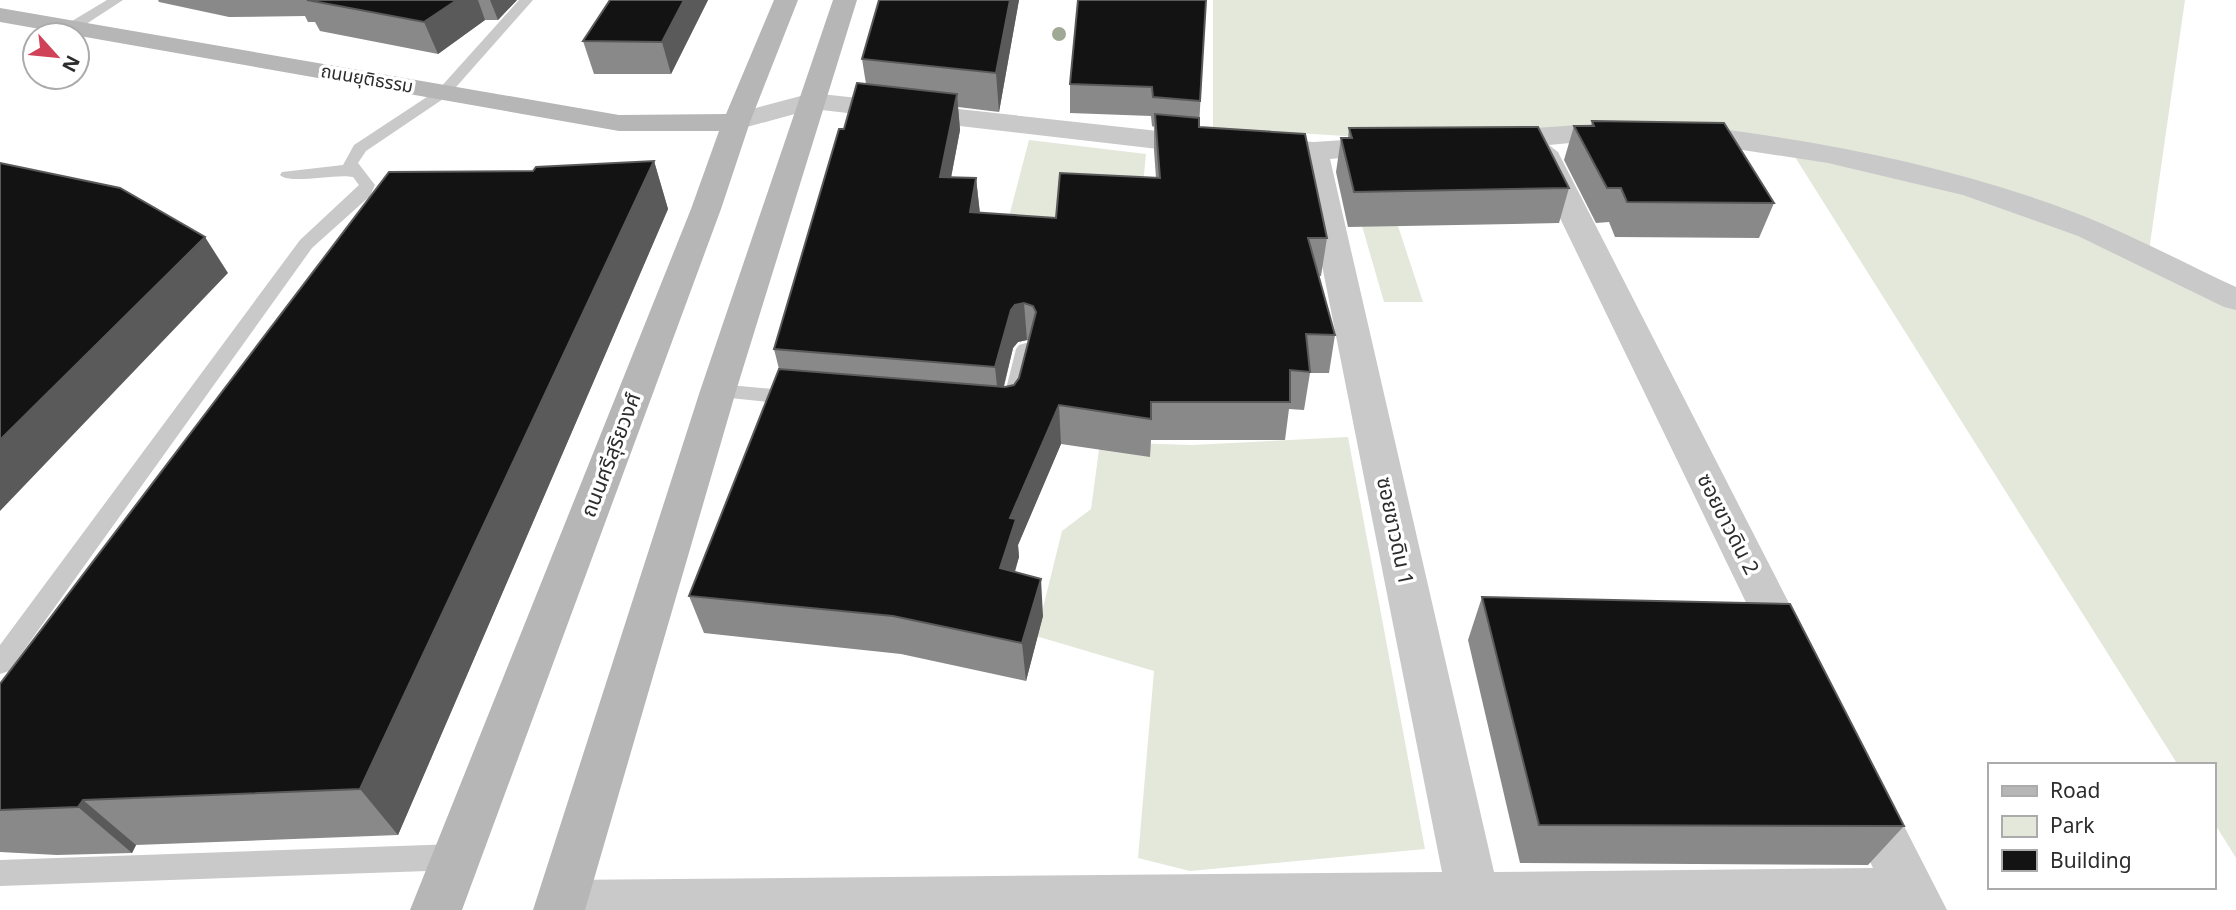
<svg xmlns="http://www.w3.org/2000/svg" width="2236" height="910" font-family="'Noto Sans','Noto Sans Thai',sans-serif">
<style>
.green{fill:#e3e8db}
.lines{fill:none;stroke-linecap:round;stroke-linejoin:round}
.lane{fill:#c9c9c9;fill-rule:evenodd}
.street{fill:#c9c9c9;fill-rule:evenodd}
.secondary{fill:#b6b6b6;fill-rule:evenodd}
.tree{fill:#a0a995}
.wall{fill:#898989;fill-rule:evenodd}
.shaded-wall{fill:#5a5a5a}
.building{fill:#131313;stroke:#5a5a5a;stroke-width:2}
.labels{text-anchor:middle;stroke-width:7;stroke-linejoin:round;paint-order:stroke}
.far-street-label{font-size:18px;fill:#2c2c2c;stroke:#fff}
.street-label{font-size:21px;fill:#2c2c2c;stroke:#fff}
</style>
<rect width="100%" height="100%" fill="#fff"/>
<!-- green -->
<path class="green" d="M 1213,0 L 2185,0 L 2148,258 L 2236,297 L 2236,858 L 2213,821 L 2213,765 L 2178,765 L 1783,138 L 1345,136 L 1213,128 Z
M 1029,140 L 1146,154 L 1136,257 L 1001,247 Z
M 1362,226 L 1398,226 L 1423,302 L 1384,302 Z
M 1348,437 L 1425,849 L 1190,871 L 1138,858 L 1154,671 L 1036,636 L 1062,531 L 1091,509 L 1100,442 L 1192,445 Z"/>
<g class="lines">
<!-- lane -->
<path class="lane" d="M 107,0 L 123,0 L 77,30 L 67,30 L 67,24 Z
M 519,0 L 533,0 L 449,95 L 366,151 L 358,163 L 375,185 L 370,196 L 312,248 L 9,671 L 0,674 L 0,645 L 300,240 L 359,185 L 353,177 C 336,173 290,185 280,175 L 282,172 L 343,165 L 354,145 L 439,89 Z
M 1026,343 L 1033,345 L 1036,349 L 1022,405 L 1019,410 L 1005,410 L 1002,405 L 1016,349 L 1019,345 Z
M 718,384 L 796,391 L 803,393 L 806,398 L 803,403 L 796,405 L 711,396 L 708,391 L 711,386 Z
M 457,844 L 467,848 L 471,857 L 467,866 L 457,870 L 0,886 L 0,860 Z"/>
<!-- street -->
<path class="street" d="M 812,93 L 1158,131 L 1314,142 L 1390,137 L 1400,140 L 1404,146 L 1400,152 L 1330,159 L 1494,872 L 1873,868 L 1839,797 L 1847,781 L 1864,775 L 1881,781 L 1947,910 L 537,910 L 535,905 L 542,887 L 561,880 L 1442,872 L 1301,159 L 1158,149 L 813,109 L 736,130 L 726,128 L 722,122 L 726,116 Z
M 1624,122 L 1634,125 L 1638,131 L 1634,137 L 1549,145 L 1558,152 L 1814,652 L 1808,665 L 1792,670 L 1776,665 L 1770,652 L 1528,152 L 1533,146 L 1492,149 L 1482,146 L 1478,140 L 1482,134 L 1492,131 Z
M 1681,124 C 1817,140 1953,165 2081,215 C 2134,236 2184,263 2236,287 L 2236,310 L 2224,307 L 2078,236 L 1963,195 L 1828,163 L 1671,139 L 1667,133 L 1671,127 Z"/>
<!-- secondary -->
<path class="secondary" d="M 774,0 L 798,0 L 750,122 L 721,209 L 462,910 L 410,910 L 691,209 L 719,131 L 619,131 L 0,22 L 0,8 L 619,115 L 726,114 Z
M 833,0 L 857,0 L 736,391 L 585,910 L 533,910 L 700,391 Z"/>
</g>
<!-- trees -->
<circle class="tree" cx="1059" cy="34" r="7"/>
<!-- wall -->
<path class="wall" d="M 158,0 L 517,0 L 498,20 L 485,20 L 438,54 L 320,31 L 315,22 L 308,22 L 305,16 L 229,17 L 159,2 Z
M 708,0 L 671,74 L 594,74 L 583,41 Z
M 879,0 L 1019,0 L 999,112 L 958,107 L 960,130 L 951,178 L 976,178 L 980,213 L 1056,218 L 1156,178 L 1154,150 L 1154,127 L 1152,126 L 1151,116 L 1070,113 L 1070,84 L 1206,0 L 1199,127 L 1327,238 L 1321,276 L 1318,276 L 1335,335 L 1329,373 L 1310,373 L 1304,410 L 1289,409 L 1285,440 L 1151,440 L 1150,457 L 1061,444 L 1018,545 L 1019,557 L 1015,572 L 1043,616 L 1026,681 L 901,654 L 704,633 L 689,596 L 779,369 L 774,349 L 844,129 L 866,84 L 862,59 ZM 1027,340 L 1029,341 L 1019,378 L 1014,385 L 1004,387 L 1013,348 L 1018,342 Z
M 1592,121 L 1774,203 L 1759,238 L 1615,237 L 1609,222 L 1596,223 L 1564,160 L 1574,126 L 1591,126 Z
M 1349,128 L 1569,188 L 1559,223 L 1348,227 L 1336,172 L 1341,138 L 1348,138 Z
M 654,161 L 668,209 L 398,835 L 136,845 L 132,853 L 57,855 L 0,852 L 0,684 Z
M 1482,597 L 1904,826 L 1868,865 L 1520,863 L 1468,640 Z"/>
<!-- shaded-wall -->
<path class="shaded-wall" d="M 457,0 L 478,0 L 485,20 L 438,54 L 424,22 Z
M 490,0 L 517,0 L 498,20 Z
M 684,0 L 708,0 L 671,74 L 662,42 Z
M 1010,0 L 1019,0 L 999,112 L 996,73 Z
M 957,94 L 960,130 L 944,214 L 940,177 Z
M 654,161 L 668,209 L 398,835 L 360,789 Z
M 976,178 L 980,215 L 970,212 Z
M 205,237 L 228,273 L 0,511 L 0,440 Z
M 1024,303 L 1027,340 L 1018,342 L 1013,348 L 999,405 L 995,367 L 1011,310 L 1015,305 Z
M 1059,405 L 1061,444 L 1018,545 L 1019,557 L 1004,606 L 1000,568 L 1010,518 Z
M 1041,579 L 1043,616 L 1026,681 L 1022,643 Z
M 83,800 L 136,845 L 132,853 L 78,807 Z"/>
<!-- building -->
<path class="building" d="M 307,0 L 457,0 L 424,22 Z
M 610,0 L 684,0 L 662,42 L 583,41 Z
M 879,0 L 1010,0 L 996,73 L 862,59 Z
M 1078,0 L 1206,0 L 1200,101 L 1153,97 L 1152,87 L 1070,84 Z
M 857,83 L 957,94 L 940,177 L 976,178 L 970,212 L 1056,218 L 1060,173 L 1160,178 L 1155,114 L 1199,118 L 1199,127 L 1305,134 L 1327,238 L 1308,238 L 1335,335 L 1306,334 L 1310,372 L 1290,370 L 1290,402 L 1151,402 L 1151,419 L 1059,405 L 1010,518 L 1016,519 L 1000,568 L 1041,579 L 1022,643 L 893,616 L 689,596 L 779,369 L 1005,387 L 1014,385 L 1019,378 L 1036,312 L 1033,306 L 1024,303 L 1015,305 L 1011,310 L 995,367 L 774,349 L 839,129 L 844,129 Z
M 1592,121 L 1724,123 L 1774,203 L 1627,202 L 1621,188 L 1607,188 L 1574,126 L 1594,126 Z
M 1538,127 L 1569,188 L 1354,192 L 1341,138 L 1352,138 L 1349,128 Z
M 654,161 L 360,789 L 83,800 L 78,807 L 0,810 L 0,684 L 389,172 L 533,171 L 536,167 Z
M 0,163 L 120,188 L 205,237 L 0,440 Z
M 1482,597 L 1790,604 L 1904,826 L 1539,825 Z"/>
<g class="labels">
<!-- far-street labels -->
<g class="far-street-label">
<text transform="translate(367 79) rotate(10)" y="6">ถนนยุติธรรม</text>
</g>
<!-- street labels -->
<g class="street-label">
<text transform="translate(611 455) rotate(-69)" y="7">ถนนศรีสุริยวงศ์</text>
<text transform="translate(1728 524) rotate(63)" y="7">ซอยขาวดิน 2</text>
<text transform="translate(1395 531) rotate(78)" y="7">ซอยชาวดิน 1</text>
</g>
</g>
<!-- legend -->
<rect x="1988" y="763" width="228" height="126" fill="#ffffff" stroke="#ababab" stroke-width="2"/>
<rect x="2002" y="786" width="35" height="10" fill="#b6b6b6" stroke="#ababab" stroke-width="2"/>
<text x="2050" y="798" font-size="21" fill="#2c2c2c">Road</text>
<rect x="2002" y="816" width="35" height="21" fill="#e3e8db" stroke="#ababab" stroke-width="2"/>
<text x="2050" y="833" font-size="21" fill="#2c2c2c">Park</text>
<rect x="2002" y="850" width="35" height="21" fill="#131313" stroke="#ababab" stroke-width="2"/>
<text x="2050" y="868" font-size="21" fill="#2c2c2c">Building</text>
<!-- north arrow -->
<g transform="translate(56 56) rotate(117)"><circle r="33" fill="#ffffff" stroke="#ababab" stroke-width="2"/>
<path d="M0-5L12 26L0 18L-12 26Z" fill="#cf4257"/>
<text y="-10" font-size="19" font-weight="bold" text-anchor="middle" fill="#2c2c2c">N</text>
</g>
</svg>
